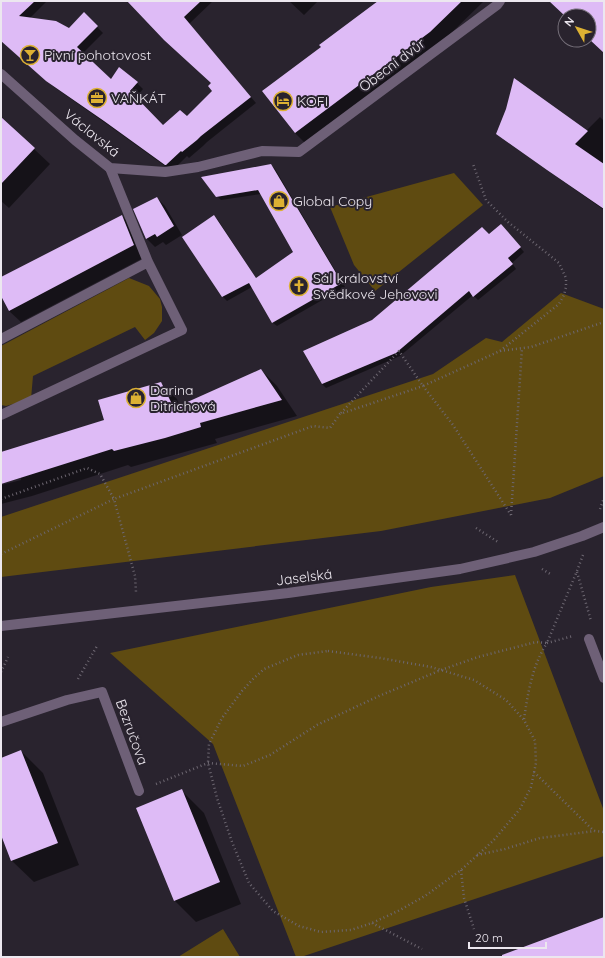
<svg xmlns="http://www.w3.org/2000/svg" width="605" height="958" font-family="Quicksand,sans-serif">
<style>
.green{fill:#5f4b11}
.shadow{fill:#0007}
.building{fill:#debbf6}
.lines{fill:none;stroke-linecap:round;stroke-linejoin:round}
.path{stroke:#6d6771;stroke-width:2.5;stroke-dasharray:1 3;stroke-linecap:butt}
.service{stroke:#6e6077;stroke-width:10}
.minor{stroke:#6e6077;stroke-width:10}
.tertiary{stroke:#6e6077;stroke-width:10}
.labels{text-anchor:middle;stroke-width:4;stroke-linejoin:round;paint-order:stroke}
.poi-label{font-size:14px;fill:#ece7ef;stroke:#29232e;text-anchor:start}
.street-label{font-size:14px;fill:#ece7ef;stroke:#29232e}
</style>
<rect width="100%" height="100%" fill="#29232e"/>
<!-- green -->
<path class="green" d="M 454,173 L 483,205 L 375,291 L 354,265 L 330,207 Z
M 129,278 L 149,286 L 160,299 L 162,307 L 162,321 L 154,333 L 145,340 L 135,327 L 33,376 L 31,399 L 6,406 L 1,405 L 1,346 Z
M 561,293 L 604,309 L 604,476 L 550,498 L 381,531 L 1,577 L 1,517 L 433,374 L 486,338 L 502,342 Z
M 515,575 L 604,811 L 604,856 L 301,957 L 296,957 L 213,744 L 110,653 L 431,587 Z
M 223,929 L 240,957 L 178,957 Z"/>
<!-- shadow -->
<path class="shadow" d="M 1,1 L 47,1 L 29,19 L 69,29 L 84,14 L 103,33 L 83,53 L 111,80 L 119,68 L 137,83 L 143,89 L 136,98 L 163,126 L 187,117 L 214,91 L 212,83 L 128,1 L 213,1 L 189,24 L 256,103 L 207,142 L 203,146 L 189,158 L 187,156 L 172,171 L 111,127 L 54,87 L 1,41 Z
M 289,1 L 318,1 L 304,15 Z
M 380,1 L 484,1 L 441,43 L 306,144 L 295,133 L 322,47 Z
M 600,117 L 604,121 L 604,210 L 504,140 L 498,134 L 586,131 Z
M 1,118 L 50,164 L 9,208 L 1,201 Z
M 271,165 L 275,169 L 345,287 L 277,326 L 273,323 L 252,287 L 227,301 L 223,297 L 183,237 L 214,216 L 218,220 L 256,278 L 294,252 L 261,194 L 221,200 L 217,196 Z
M 157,198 L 165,206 L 182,235 L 166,245 L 163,242 L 155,247 L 147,239 Z
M 122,216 L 133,228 L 145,257 L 21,322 L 9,311 L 1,294 L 1,278 Z
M 505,229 L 524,252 L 512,263 L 516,269 L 478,300 L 473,295 L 400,356 L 326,388 L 322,384 L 373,321 L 489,235 Z
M 261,370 L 277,386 L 297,416 L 215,439 L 217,443 L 181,453 L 131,467 L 128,465 L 32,496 L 1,504 L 1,485 L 21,480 L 21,478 L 1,483 L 1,453 L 105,420 L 161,383 L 177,399 L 180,406 Z
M 21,751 L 43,773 L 79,865 L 34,882 L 12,861 L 1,832 L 1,759 Z
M 182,791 L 204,813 L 241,904 L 196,922 L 175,901 Z"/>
<!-- building -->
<path class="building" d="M 1,1 L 35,1 L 19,16 L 56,21 L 69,28 L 84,12 L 98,26 L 77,47 L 111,79 L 119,67 L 138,82 L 130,91 L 163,125 L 180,110 L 187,116 L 212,91 L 208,86 L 211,83 L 164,40 L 127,1 L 201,1 L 184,17 L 251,97 L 201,136 L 197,140 L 182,152 L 181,151 L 166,165 L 165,165 L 104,121 L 46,81 L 1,41 Z
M 378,1 L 462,1 L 430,32 L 295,133 L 262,91 L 321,47 L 319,45 Z
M 549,1 L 604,1 L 604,53 L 589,39 L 589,16 L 565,16 Z
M 514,78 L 588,131 L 575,144 L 604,164 L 604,209 L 547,170 L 496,134 L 506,109 Z
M 1,117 L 35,148 L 1,184 Z
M 271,164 L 342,283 L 272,323 L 249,283 L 222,297 L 182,237 L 214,215 L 256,278 L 293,252 L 258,190 L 216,197 L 201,177 Z
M 157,197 L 174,226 L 157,237 L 155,234 L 146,239 L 133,209 Z
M 122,215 L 134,245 L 9,311 L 1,296 L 1,277 Z
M 501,224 L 521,247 L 508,258 L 513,264 L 473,297 L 469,291 L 396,353 L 322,384 L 303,351 L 372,320 L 482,227 L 489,234 Z
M 261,369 L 282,400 L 200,423 L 201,427 L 165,438 L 114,451 L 112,449 L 1,484 L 1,452 L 104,420 L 98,400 L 161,382 L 174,408 Z
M 21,750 L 58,843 L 11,861 L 1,835 L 1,758 Z
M 182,789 L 220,882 L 174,901 L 136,808 Z
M 604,917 L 604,957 L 502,957 L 502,955 Z"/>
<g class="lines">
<!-- path -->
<path class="path" d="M 500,351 L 531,347 L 604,322
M 341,413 L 399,351 L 423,386 L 500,351 L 559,304 L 564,295 L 566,287 L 566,278 L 559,263 L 508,222 L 486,200 L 473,164
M 1,499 L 87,468 L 100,474 L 114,499 L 313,426 L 330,428 L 340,414 L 423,386 L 453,425 L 511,515
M 600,509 L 604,498
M 511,515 L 522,348
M 476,528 L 498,542
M 1,554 L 114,499 L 135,576 L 136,592
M 542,569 L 552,575
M 577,572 L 591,621
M 328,651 L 380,658 L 431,667 L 474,680 L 506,700 L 524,720 L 535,741 L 536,763 L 531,787 L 520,809 L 493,841 L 461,870 L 425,896 L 398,911 L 372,923 L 351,930 L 321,932 L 299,926 L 273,911 L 249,883 L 232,842 L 217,798 L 208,763 L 209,744 L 222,718 L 242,691 L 253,679 L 264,669 L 298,655 Z
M 1,672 L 8,657
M 78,679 L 97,646
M 524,719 C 528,693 532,666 547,643 L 573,636
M 534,772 L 594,831
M 156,784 L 208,763 L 243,766 L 270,755 L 317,725 L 379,696 L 441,670 L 478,657 L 517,647 L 536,642 L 547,643 L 577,571 L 583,555
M 477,855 L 505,849 L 540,838 L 595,831 L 604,832
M 461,870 L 464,898 L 474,929
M 372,923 L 422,949"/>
<!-- service -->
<path class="service" d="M 1,339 L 148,262
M 1,415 L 182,330 L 148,262 L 110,168"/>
<!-- minor -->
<path class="minor" d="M 1,74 L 75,140 L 110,168 L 165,172 L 198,167 L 262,151 L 299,152 L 497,5 L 500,1
M 589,639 L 604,678
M 1,722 L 67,700 L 102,692 L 139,791"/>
<!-- tertiary -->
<path class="tertiary" d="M 1,626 L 288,593 L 460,569 L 534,552 L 582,536 L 604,527"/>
</g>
<!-- icons -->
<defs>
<g id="bar-ring" transform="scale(1)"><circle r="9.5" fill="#29232e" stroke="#ddb133" stroke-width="1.5"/><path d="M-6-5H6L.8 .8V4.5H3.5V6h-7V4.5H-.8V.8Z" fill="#ddb133"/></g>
<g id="office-ring" transform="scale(1)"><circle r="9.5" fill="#29232e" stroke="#ddb133" stroke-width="1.5"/><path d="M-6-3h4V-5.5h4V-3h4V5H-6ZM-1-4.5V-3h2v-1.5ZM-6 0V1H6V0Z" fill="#ddb133"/></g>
<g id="hotel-ring" transform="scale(1)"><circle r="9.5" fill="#29232e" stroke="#ddb133" stroke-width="1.5"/><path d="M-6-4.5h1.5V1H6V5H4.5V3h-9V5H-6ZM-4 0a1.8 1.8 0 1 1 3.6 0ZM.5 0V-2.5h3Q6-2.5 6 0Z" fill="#ddb133"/></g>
<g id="shop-ring" transform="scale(1)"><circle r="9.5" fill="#29232e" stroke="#ddb133" stroke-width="1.5"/><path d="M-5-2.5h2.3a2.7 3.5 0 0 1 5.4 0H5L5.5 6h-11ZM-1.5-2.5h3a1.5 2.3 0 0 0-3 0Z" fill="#ddb133"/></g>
<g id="church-ring" transform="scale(1)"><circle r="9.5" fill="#29232e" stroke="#ddb133" stroke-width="1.5"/><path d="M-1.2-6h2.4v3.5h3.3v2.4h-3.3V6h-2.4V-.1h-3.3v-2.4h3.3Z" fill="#ddb133"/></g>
</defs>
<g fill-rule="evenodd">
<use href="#bar-ring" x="30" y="55"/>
<use href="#office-ring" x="97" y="98"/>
<use href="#hotel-ring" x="283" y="101"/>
<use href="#shop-ring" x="279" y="201"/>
<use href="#church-ring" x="299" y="286"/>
<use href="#shop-ring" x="136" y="398"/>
</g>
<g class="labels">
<!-- poi labels -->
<g class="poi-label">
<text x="44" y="60">Pivní pohotovost</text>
<text x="111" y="103">VAŇKÁT</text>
<text x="297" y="106">KOFI</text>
<text x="293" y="206">Global Copy</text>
<text x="313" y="283">Sál království<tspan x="313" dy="16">Svědkové Jehovovi</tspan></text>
<text x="150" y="395">Darina<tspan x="150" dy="16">Ditrichová</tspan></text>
</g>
<!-- street labels -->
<g class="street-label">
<text transform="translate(392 65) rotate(-37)" y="5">Obecní dvůr</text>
<text transform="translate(92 133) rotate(39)" y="5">Václavská</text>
<text transform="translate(304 577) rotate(-7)" y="5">Jaselská</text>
<text transform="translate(132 732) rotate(70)" y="5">Bezručova</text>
</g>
</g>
<!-- border -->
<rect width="605" height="958" fill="none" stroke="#ece7ef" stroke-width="4"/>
<!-- north arrow -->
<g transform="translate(577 28) rotate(309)"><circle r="19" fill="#29232e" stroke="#77717b"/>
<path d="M0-3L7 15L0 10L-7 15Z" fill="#ddb133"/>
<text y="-6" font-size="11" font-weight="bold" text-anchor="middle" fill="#ece7ef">N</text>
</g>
<!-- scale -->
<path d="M469 942v6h77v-6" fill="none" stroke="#ece7ef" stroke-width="2"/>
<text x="475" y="942" font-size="12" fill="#ece7ef" stroke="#29232e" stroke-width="3" paint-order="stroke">20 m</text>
</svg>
